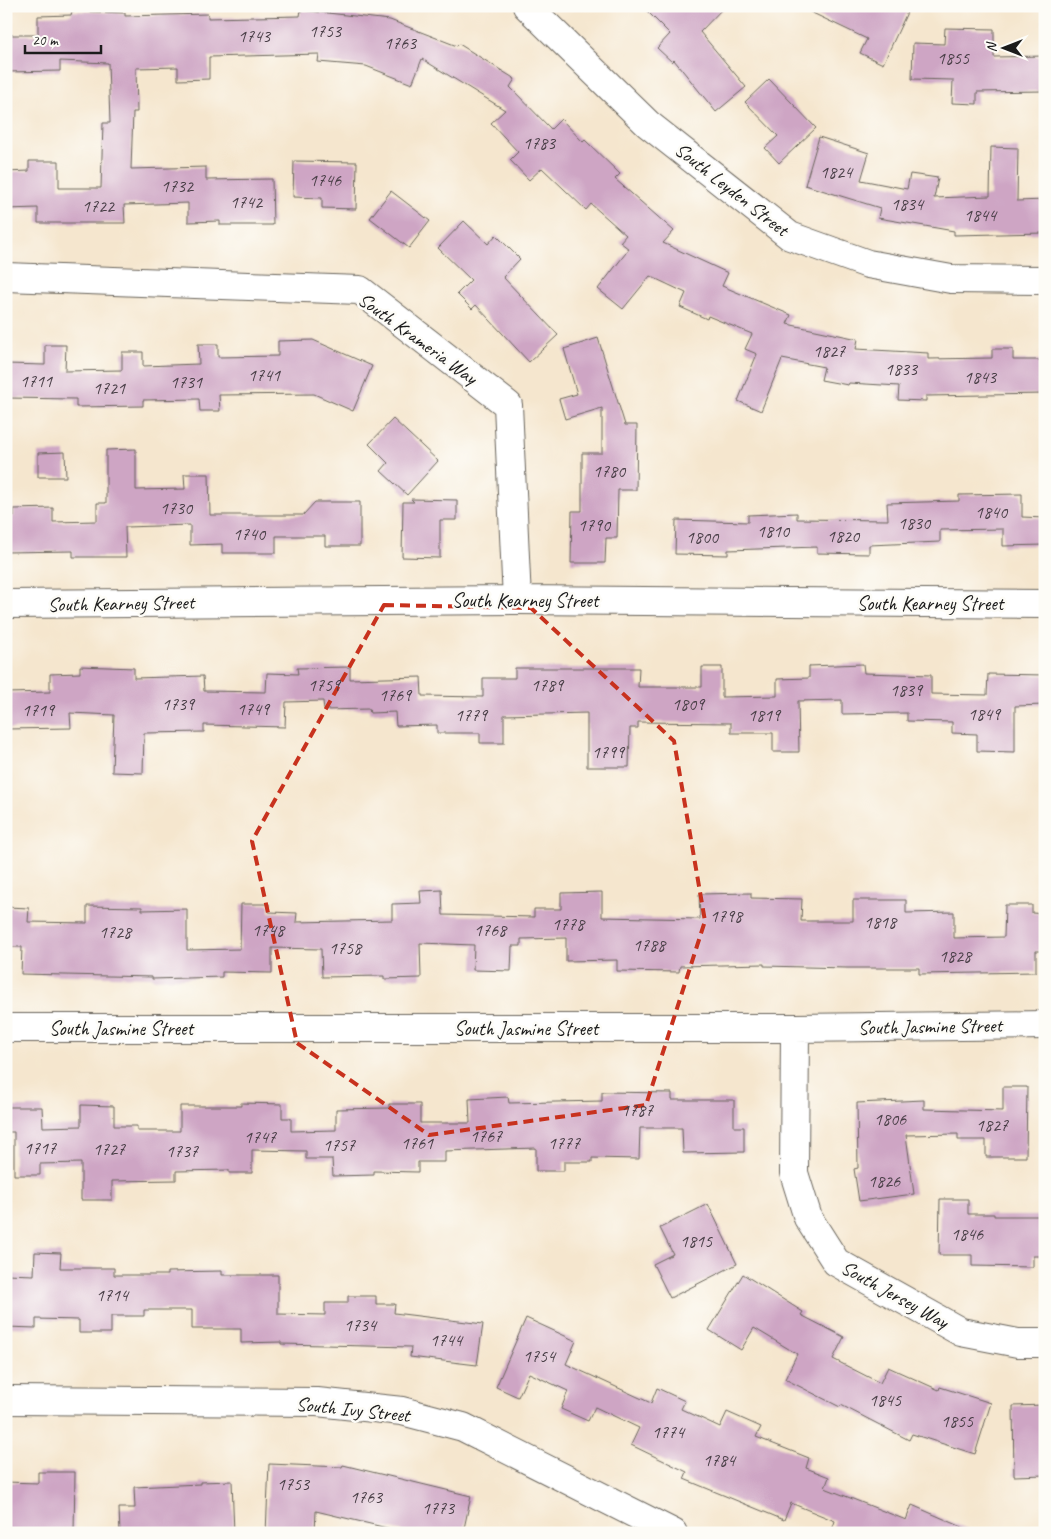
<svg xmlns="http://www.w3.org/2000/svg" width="1051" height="1539" font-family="Caveat,sans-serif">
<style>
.building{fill:#cea5c4}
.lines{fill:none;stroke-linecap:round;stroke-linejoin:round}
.minor-casing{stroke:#68635a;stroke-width:30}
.minor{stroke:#fff;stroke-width:28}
.marked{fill:none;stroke:#c8321e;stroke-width:4;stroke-dasharray:10 6;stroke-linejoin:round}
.labels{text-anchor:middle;stroke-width:5;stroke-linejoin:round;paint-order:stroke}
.number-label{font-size:18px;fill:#483e46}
.street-label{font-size:20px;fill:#1c1c1c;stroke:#fdfcf7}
</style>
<rect width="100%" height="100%" fill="#fdfcf7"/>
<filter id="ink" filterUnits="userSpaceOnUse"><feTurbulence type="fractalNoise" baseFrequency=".02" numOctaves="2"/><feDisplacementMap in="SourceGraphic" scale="10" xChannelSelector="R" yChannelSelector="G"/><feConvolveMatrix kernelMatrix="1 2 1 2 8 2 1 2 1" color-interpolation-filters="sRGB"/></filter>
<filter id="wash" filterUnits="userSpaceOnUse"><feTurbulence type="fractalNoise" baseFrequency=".0096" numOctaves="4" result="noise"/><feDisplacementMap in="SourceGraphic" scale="20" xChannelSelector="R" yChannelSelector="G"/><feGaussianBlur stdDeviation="1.12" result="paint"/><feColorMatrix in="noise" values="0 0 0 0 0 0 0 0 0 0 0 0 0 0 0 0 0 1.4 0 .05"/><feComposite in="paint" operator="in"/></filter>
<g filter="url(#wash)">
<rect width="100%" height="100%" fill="#f5e6ce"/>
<g id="blocks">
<!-- building -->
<path class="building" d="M 642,6 L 725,6 L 700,32 L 746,87 L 716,112 L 674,60 L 672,62 L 657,48 L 670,34 Z
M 798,6 L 910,6 L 883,64 L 860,53 L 867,39 Z
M 301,10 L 390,20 L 457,46 L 459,44 L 515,79 L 510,87 L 551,129 L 561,119 L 583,142 L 585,140 L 620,174 L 615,179 L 674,231 L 663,243 L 728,273 L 722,286 L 791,315 L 787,324 L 858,339 L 856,349 L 928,353 L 928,359 L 992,358 L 992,349 L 1013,349 L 1013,360 L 1045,360 L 1045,394 L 926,396 L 926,401 L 898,400 L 899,386 L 849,383 L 848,385 L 821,380 L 824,367 L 782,359 L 761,411 L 738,401 L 757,354 L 745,349 L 752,334 L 708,316 L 707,319 L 680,307 L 686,293 L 650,276 L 623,309 L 598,289 L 629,249 L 620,242 L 626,235 L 591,204 L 586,210 L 542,168 L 529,180 L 510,160 L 518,152 L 491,123 L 505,110 L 422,59 L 412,84 L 366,66 L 318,62 L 319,54 L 209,57 L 209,79 L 178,80 L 178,67 L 136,68 L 137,112 L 133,112 L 131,169 L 206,167 L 206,180 L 272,179 L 273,225 L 220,225 L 220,221 L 188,222 L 188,203 L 124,205 L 125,223 L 38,223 L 38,208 L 6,209 L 6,172 L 29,171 L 29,161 L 59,161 L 59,188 L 101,188 L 103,123 L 110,123 L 108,63 L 60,61 L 60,71 L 6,72 L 6,35 L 38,35 L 38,16 L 71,15 L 72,11 L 125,13 L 125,16 L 208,14 L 208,18 L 300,16 Z
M 945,28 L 994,29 L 994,57 L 1045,56 L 1045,91 L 977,92 L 977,104 L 952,103 L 953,80 L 912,79 L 913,43 L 944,44 Z
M 769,79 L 816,128 L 779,163 L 765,148 L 778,136 L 745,102 Z
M 819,137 L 869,153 L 861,180 L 907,189 L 910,174 L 938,178 L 934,198 L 990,196 L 991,147 L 1018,148 L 1017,201 L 1045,200 L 1045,233 L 954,235 L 954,231 L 878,218 L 880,208 L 805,185 Z
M 294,161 L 357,162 L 356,209 L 322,208 L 322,198 L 293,197 Z
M 391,191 L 430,221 L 409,248 L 370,218 Z
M 464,221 L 488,244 L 496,235 L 520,259 L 503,277 L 558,335 L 529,362 L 476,305 L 472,309 L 457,294 L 471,280 L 438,248 Z
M 598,338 L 625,425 L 637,425 L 636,490 L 618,490 L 617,538 L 606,538 L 605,563 L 571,563 L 572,511 L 582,511 L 582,453 L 602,453 L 602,408 L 565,419 L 559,399 L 577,394 L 564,349 Z
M 313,340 L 372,366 L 353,411 L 314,394 L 219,395 L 220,411 L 200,411 L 199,399 L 143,400 L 143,406 L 76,407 L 76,399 L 6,398 L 6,364 L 45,365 L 45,345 L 66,345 L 65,371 L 122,370 L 122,352 L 143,352 L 143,366 L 199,364 L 198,344 L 218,344 L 218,357 L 278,356 L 278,341 Z
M 393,419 L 438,461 L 407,495 L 381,471 L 388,463 L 369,444 Z
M 136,449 L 136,490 L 185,489 L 184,474 L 209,474 L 210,515 L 303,515 L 315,502 L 360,502 L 360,546 L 325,546 L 325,536 L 276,536 L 276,553 L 222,553 L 222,544 L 190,545 L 190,525 L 125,527 L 126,557 L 73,557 L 73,551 L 6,552 L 6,516 L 14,516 L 14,509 L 53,508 L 53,522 L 97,521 L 97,503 L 106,503 L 106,450 Z
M 65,452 L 66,477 L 38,477 L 38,453 Z
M 1022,494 L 1022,517 L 1045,518 L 1045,545 L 1003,546 L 1003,529 L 940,530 L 940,542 L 869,545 L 869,554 L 817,553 L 817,547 L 728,550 L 728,555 L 675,554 L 676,520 L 748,522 L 748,515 L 797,513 L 797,519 L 888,520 L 887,503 L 959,501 L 959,495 Z
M 411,499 L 457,500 L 457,520 L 440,520 L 440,558 L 402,557 L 403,502 L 414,502 Z
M 863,664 L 864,673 L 931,675 L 931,694 L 987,695 L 988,674 L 1045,675 L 1045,705 L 1015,706 L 1015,752 L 977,751 L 977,734 L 952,733 L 952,722 L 907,721 L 907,713 L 842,714 L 842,700 L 798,701 L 799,752 L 773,752 L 773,733 L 731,733 L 731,723 L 638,722 L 638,728 L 630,728 L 629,767 L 587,767 L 587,713 L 504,715 L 504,743 L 480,743 L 480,733 L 437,733 L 437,725 L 396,726 L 395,712 L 370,713 L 369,709 L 324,710 L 323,701 L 286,702 L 285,727 L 204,725 L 204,732 L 144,733 L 143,773 L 112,772 L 114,715 L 70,713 L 71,728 L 6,729 L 6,693 L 50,692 L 50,674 L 80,673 L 80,666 L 134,668 L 134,678 L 203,676 L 204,691 L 266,692 L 267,673 L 298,674 L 297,668 L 350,667 L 350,679 L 421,677 L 422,696 L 483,697 L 483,678 L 515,678 L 515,668 L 639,668 L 638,687 L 702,687 L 702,667 L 722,667 L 722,697 L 777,696 L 777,679 L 809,678 L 809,666 Z
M 442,890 L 443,915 L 534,917 L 534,909 L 561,909 L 561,893 L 602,892 L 602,917 L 700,919 L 699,894 L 751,893 L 751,898 L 802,899 L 801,921 L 853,921 L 853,900 L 906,900 L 906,913 L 954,912 L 954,938 L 1004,937 L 1005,905 L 1032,905 L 1032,913 L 1045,914 L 1045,951 L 1036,951 L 1036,972 L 919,974 L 919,968 L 847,968 L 764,966 L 764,964 L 680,966 L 679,972 L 617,971 L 617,960 L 566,961 L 566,938 L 521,939 L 521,946 L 512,946 L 511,971 L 473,970 L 474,945 L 420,943 L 421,978 L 384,979 L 384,976 L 322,977 L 321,949 L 272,948 L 272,973 L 222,972 L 222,977 L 152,979 L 152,977 L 21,974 L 22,947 L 6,947 L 7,907 L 29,908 L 28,922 L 87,923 L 87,906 L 142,907 L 142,910 L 187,909 L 187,950 L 240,949 L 241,904 L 269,904 L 269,912 L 297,913 L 296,922 L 392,920 L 392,904 L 421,903 L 420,891 Z
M 1003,1087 L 1027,1087 L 1026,1157 L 986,1157 L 986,1140 L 958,1140 L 958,1134 L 906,1135 L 914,1194 L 859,1201 L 854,1169 L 858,1168 L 857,1103 L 924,1100 L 924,1109 L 1003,1111 Z
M 602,1092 L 672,1093 L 672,1100 L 734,1100 L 734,1127 L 744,1127 L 744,1152 L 683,1153 L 682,1128 L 640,1128 L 639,1159 L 592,1158 L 592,1162 L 564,1162 L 564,1171 L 536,1171 L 536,1148 L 445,1151 L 445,1162 L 418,1162 L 418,1172 L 374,1171 L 374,1175 L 333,1176 L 332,1159 L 306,1159 L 306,1151 L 252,1150 L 252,1173 L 229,1173 L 229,1170 L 176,1171 L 176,1180 L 112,1181 L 112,1200 L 81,1200 L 81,1163 L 40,1164 L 40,1175 L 14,1175 L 14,1132 L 7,1132 L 7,1107 L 42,1107 L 43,1127 L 81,1126 L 81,1105 L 114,1106 L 114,1126 L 137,1126 L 137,1131 L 180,1131 L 180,1106 L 241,1106 L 241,1103 L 282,1104 L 282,1118 L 291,1118 L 291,1131 L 336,1130 L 336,1109 L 389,1108 L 389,1104 L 420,1104 L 420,1123 L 470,1123 L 469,1099 L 508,1097 L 509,1103 L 602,1101 Z
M 940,1199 L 968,1199 L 968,1214 L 994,1214 L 994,1216 L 1045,1216 L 1045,1256 L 1033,1256 L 1033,1267 L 972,1266 L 972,1255 L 939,1255 Z
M 708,1204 L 737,1264 L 670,1298 L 653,1264 L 673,1254 L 660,1228 Z
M 35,1252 L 61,1253 L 60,1268 L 114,1268 L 114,1275 L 167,1275 L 167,1272 L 222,1271 L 222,1275 L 278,1275 L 278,1314 L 325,1315 L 325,1303 L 348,1303 L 348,1296 L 376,1296 L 376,1304 L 395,1304 L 394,1313 L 483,1324 L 477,1365 L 410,1357 L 411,1347 L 281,1344 L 281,1342 L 241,1343 L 241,1329 L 192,1329 L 192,1310 L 144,1310 L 144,1316 L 111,1316 L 111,1333 L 79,1333 L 79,1320 L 36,1319 L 36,1328 L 6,1327 L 6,1274 L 34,1275 Z
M 743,1274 L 803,1312 L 801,1315 L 844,1337 L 833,1359 L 880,1383 L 888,1367 L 939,1390 L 940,1387 L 991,1403 L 975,1454 L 912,1434 L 909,1440 L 841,1405 L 840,1407 L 785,1379 L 797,1354 L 754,1328 L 741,1350 L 709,1330 Z
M 526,1318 L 576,1341 L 566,1364 L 651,1403 L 657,1388 L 685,1401 L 681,1409 L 720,1427 L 727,1412 L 761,1427 L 756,1437 L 809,1458 L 806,1468 L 829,1477 L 825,1488 L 906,1520 L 912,1505 L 976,1533 L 831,1533 L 835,1521 L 791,1503 L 784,1520 L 684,1479 L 687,1472 L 631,1445 L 639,1428 L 595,1407 L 588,1421 L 561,1409 L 568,1391 L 529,1373 L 518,1397 L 496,1387 Z
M 1045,1405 L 1045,1475 L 1014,1476 L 1013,1406 Z
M 269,1464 L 342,1467 L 343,1465 L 471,1496 L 463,1533 L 408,1533 L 316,1511 L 315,1533 L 266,1533 Z
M 38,1472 L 75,1472 L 74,1533 L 6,1533 L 6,1482 L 38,1483 Z
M 232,1481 L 234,1533 L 120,1533 L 119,1508 L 135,1508 L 134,1487 L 200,1484 L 200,1482 Z"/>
</g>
</g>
<g filter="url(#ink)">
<use href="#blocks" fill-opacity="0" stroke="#68635a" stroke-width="1"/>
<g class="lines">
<!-- minor casing -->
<g class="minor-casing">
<path id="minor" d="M 527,6 L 648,124 L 790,236 L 868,264 L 951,279 L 1045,280
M 6,277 L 360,290 L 508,405 L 517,600
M 6,604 L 517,600 L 1045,604
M 6,1028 L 795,1028 L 1045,1025
M 795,1028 L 794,1173 L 808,1218 L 836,1262 L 961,1332 L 1018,1343 L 1045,1343
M 6,1400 L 317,1402 L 402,1411 L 463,1427 L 673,1533"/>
</g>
<!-- minor -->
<use href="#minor" class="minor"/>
</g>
</g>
<!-- marked area -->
<path class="marked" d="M 384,605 L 531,608 L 674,741 L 705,921 L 646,1105 L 429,1135 L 297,1043 L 252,841 Z"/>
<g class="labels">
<!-- number labels -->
<g class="number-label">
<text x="325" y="37">1753</text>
<text x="254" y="42">1743</text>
<text x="400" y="49">1763</text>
<text x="953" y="64">1855</text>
<text x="539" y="149">1783</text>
<text x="836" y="178">1824</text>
<text x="325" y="186">1746</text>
<text x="177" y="192">1732</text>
<text x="246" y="208">1742</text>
<text x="907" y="210">1834</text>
<text x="98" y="212">1722</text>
<text x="980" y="221">1844</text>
<text x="829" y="357">1827</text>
<text x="901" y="375">1833</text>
<text x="264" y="381">1741</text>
<text x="980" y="383">1843</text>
<text x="36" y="387">1711</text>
<text x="186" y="388">1731</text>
<text x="109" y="394">1721</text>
<text x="609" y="477">1780</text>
<text x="176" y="514">1730</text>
<text x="991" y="518">1840</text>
<text x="914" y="529">1830</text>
<text x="594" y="531">1790</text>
<text x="773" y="537">1810</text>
<text x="249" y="540">1740</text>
<text x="843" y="542">1820</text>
<text x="702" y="543">1800</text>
<text x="324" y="691">1759</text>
<text x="547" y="691">1789</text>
<text x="906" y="696">1839</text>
<text x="395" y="701">1769</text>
<text x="178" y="710">1739</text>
<text x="688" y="710">1809</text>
<text x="253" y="715">1749</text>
<text x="38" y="716">1719</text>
<text x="984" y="720">1849</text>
<text x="471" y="721">1779</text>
<text x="764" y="721">1819</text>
<text x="608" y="758">1799</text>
<text x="726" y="922">1798</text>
<text x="880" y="928">1818</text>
<text x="568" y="930">1778</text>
<text x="268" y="936">1748</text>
<text x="490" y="936">1768</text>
<text x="115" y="938">1728</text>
<text x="649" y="951">1788</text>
<text x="345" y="954">1758</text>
<text x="955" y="962">1828</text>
<text x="637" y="1116">1787</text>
<text x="890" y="1125">1806</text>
<text x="992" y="1131">1827</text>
<text x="486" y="1142">1767</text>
<text x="260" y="1143">1747</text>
<text x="417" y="1149">1761</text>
<text x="564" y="1149">1777</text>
<text x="339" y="1151">1757</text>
<text x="40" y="1154">1717</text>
<text x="109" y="1155">1727</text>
<text x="182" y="1157">1737</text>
<text x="884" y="1187">1826</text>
<text x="967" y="1240">1846</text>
<text x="696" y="1247">1815</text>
<text x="112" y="1301">1714</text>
<text x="360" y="1331">1734</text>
<text x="446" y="1346">1744</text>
<text x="539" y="1362">1754</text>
<text x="885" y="1406">1845</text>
<text x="957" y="1427">1855</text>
<text x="668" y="1438">1774</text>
<text x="719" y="1466">1784</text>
<text x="293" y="1490">1753</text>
<text x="366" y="1503">1763</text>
<text x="438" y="1514">1773</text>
</g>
<!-- street labels -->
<g class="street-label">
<text transform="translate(732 189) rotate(38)" y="7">South Leyden Street</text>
<text transform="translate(418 338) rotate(36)" y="7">South Krameria Way</text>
<text x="525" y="607">South Kearney Street</text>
<text transform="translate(121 603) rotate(-1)" y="7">South Kearney Street</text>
<text x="930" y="610">South Kearney Street</text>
<text transform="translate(930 1026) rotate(-1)" y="7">South Jasmine Street</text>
<text x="121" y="1035">South Jasmine Street</text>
<text x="526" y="1035">South Jasmine Street</text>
<text transform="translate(895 1294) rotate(29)" y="7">South Jersey Way</text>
<text transform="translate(353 1409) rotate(6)" y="7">South Ivy Street</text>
</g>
</g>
<!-- margin -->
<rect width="1051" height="1539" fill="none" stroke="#fdfcf7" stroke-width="25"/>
<!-- north arrow -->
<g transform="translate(1004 48) rotate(270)" stroke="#fdfcf7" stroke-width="4" paint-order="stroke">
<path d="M0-4L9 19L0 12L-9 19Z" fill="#1c1c1c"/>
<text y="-8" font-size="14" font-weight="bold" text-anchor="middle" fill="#1c1c1c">N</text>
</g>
<!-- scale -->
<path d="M25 45v8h76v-8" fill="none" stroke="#1c1c1c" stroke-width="2.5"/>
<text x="32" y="45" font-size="15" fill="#1c1c1c" stroke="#fdfcf7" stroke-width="4" paint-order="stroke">20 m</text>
</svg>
